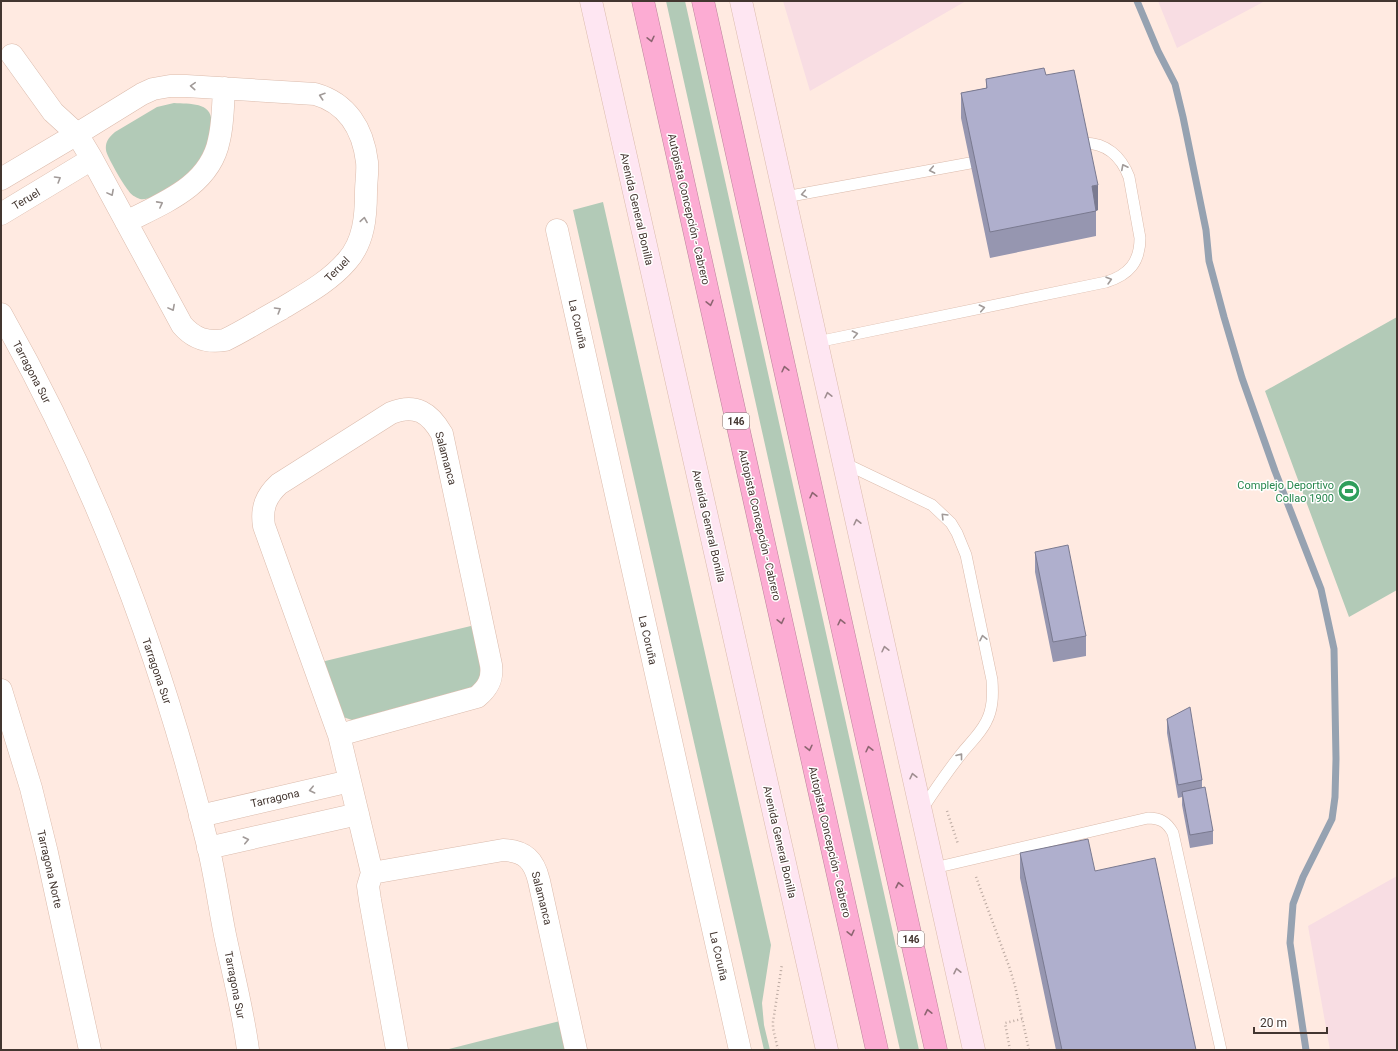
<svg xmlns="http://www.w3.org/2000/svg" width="1398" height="1051" font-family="Roboto,sans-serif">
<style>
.industrial{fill:#f8dde3}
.green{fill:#b2cab7}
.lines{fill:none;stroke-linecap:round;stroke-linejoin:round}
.stream{stroke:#96a2b1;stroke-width:7}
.lane-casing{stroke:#dbbbac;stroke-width:12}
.street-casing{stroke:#dbbbac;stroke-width:23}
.secondary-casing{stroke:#dbbbac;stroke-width:23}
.highway-casing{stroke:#bb839a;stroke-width:23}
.path{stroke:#bba9a1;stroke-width:2.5;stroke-dasharray:1 3;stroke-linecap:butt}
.lane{stroke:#fff;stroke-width:11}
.street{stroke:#fff;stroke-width:22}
.secondary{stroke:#fee6f2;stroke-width:22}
.highway{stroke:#fcacd3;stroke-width:22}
.wall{fill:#9696b0}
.shaded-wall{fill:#7a7a90}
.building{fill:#afafcd;stroke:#7a7a90}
.oneway{stroke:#8d6571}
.oneway2{stroke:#a19a98}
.oneway3{stroke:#a08e91}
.labels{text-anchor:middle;stroke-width:3;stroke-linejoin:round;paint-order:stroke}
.shield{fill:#fff;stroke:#7b726e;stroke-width:1}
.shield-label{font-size:10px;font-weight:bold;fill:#433630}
.street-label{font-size:11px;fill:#433630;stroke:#fff}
.leisure-label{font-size:11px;fill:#27864d;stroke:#fff;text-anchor:end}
</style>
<rect width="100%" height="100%" fill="#ffeae1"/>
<!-- industrial -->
<path class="industrial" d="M 783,1 L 966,1 L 810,91 Z
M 1158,1 L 1265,1 L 1177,48 Z
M 1397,876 L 1397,1050 L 1330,1050 L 1308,926 Z"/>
<!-- green -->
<path class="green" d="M 666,1 L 685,1 L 919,1050 L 900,1050 Z
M 174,103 C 191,104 215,102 211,126 C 210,133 210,141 208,147 C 206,153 195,168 190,172 C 181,180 152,202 140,199 C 135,197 131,195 128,190 C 124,186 106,155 106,150 C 105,142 109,137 115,132 L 157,107 Z
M 603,202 L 771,945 L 762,1003 L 764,1025 L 770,1050 L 764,1050 L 573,210 Z
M 1397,317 L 1397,590 L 1349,617 L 1265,391 Z
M 475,625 L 484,667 L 480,685 L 352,720 L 343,717 L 321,662 Z
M 560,1021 L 566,1050 L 445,1050 Z"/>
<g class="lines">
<!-- stream -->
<path class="stream" d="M 1137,1 L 1158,51 L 1175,84 L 1183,117 L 1206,230 L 1209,261 L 1224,317 L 1242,378 L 1275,471 L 1321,589 L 1334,649 L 1336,759 L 1335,797 L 1332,819 L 1303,877 L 1293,904 L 1290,943 L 1306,1050"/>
<!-- lane casing -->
<g class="lane-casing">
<path id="lane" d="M 785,197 L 970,163
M 817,342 L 1106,282 C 1129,275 1140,262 1140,238 L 1129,177 C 1121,156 1106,143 1084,143
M 844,463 L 932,505 L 951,523 L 957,533 L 966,555 L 992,680 C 993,695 993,709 986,722 C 980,734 970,743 962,753 C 947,772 934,791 921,811
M 934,868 L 1148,818 C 1160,818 1167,822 1173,833 L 1221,1050"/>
</g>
<!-- street casing -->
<g class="street-casing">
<path id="street" d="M 1,179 L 77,134 L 142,94 L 153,89 L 170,86 L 186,86 L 315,94 C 347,103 363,129 367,162 C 368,172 366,182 366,192 C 366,216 364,242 347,261 C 329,282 304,295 281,309 C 262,319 244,331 225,340 C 207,343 194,339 182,325 L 92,159 L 77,134 L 53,112 L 12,55
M 1,214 L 92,159
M 126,222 C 163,203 210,186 219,140 C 223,124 223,105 224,88
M 557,230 L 740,1050
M 1,314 C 95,480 163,661 208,846 C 215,875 219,905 225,935 C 233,973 243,1011 248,1050
M 1,690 L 31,788 L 47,853 L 90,1050
M 339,735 L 477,697 C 488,688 493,679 491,665 L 442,434 C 430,413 416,403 391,413 L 279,484 C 266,496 261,508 264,526 L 339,735 L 372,873 L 368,886 L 370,900 L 397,1050
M 200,816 L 350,781
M 208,848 L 358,814
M 372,873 L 503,850 C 525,851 534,860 539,881 L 576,1050"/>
</g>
<!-- secondary casing -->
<g class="secondary-casing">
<path id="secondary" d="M 591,1 L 827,1050
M 741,1 L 974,1050"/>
</g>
<!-- highway casing -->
<g class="highway-casing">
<path id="highway" d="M 643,1 L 877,1050
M 703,1 L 936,1050"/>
</g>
<!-- path -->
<path class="path" d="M 947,811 L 958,844
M 976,877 L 1010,969 L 1015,986 L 1029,1050
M 778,1050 L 773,1028 L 773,1022 L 782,964
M 1010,1050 L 1005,1023 L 1022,1019"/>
<!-- lane -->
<use href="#lane" class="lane"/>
<!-- street -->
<use href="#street" class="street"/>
<!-- secondary -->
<use href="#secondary" class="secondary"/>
<!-- highway -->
<use href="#highway" class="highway"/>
</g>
<!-- wall -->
<path class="wall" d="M 1046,75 L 1098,210 L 1096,211 L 1096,236 L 990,258 L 961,118 L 961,93 L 986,88 L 986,79 Z
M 1035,552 L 1086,636 L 1086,656 L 1053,662 L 1035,572 Z
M 1167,719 L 1202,780 L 1202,788 L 1213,831 L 1213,844 L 1190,848 L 1182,805 L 1182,797 L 1178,798 L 1167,733 Z
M 1020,853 L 1095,871 L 1196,1050 L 1056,1050 L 1020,878 Z"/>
<!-- shaded-wall -->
<path class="shaded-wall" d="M 1098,185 L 1098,210 L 1092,212 L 1092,186 Z"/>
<!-- building -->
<path class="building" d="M 1044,68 L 1046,75 L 1074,70 L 1098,185 L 1092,186 L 1096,211 L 990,232 L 961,93 L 987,88 L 986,79 Z
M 1068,545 L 1086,636 L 1053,642 L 1035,552 Z
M 1190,707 L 1202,780 L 1178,785 L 1167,719 Z
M 1205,787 L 1213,831 L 1190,835 L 1182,792 Z
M 1088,839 L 1095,871 L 1155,858 L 1196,1050 L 1062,1050 L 1020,853 Z"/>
<!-- one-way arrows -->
<defs><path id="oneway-chevron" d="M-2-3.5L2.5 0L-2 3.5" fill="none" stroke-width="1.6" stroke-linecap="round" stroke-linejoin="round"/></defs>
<g class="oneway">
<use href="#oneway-chevron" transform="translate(651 39) rotate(77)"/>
<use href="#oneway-chevron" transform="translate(710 303) rotate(77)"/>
<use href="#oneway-chevron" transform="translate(785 369) rotate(-103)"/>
<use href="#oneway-chevron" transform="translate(813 495) rotate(-103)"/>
<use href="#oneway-chevron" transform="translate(781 621) rotate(77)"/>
<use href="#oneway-chevron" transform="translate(841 622) rotate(-103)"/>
<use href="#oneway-chevron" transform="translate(809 748) rotate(77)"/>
<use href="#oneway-chevron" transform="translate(869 749) rotate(-103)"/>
<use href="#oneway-chevron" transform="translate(899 885) rotate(-102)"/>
<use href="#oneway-chevron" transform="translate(851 933) rotate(77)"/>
<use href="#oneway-chevron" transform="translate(928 1012) rotate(-102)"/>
</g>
<g class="oneway2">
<use href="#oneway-chevron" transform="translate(193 86) rotate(-176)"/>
<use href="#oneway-chevron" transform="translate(322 96) rotate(-162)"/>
<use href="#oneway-chevron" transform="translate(1124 167) rotate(-117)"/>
<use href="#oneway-chevron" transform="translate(932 170) rotate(169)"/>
<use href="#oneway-chevron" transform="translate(58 179) rotate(-31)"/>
<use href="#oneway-chevron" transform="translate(111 193) rotate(62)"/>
<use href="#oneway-chevron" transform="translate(804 194) rotate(170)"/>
<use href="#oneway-chevron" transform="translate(160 204) rotate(-28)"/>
<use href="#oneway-chevron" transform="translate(364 220) rotate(-81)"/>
<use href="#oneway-chevron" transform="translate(1109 280) rotate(-16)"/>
<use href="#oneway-chevron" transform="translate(172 308) rotate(62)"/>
<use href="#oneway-chevron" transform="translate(982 308) rotate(-12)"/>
<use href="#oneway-chevron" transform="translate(278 310) rotate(-31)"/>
<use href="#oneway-chevron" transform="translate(855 334) rotate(-12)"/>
<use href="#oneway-chevron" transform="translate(944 516) rotate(-135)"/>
<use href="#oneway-chevron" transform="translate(983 638) rotate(-102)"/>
<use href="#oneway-chevron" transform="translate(960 756) rotate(-52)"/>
<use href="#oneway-chevron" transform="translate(312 790) rotate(167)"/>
<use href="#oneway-chevron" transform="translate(246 840) rotate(-13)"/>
</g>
<g class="oneway3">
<use href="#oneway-chevron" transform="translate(828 395) rotate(-103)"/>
<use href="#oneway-chevron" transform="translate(857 522) rotate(-103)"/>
<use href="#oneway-chevron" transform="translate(885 649) rotate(-103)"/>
<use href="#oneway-chevron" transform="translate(913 776) rotate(-103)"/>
<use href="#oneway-chevron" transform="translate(957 971) rotate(-102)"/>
</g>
<!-- icons -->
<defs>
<g id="stadium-disc" transform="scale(1.15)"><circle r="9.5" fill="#2e9e5b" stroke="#fff"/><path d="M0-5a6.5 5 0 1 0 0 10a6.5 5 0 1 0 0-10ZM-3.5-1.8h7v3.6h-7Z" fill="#fff"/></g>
</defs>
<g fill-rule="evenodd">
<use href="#stadium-disc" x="1349" y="491"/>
</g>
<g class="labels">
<!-- shield labels -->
<g class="shield">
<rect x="723" y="413" width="26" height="16" rx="3"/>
<rect x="898" y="931" width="26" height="16" rx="3"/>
</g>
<g class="shield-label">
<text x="736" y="425">146</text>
<text x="911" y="943">146</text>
</g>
<!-- street labels -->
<g class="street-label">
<text transform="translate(26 199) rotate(-31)" y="4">Teruel</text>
<text transform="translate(637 209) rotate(77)" y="4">Avenida General Bonilla</text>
<text transform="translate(689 209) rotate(77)" y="4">Autopista Concepción - Cabrero</text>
<text transform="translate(337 269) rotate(-45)" y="4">Teruel</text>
<text transform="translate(578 324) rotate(77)" y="4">La Coruña</text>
<text transform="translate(32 372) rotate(62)" y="4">Tarragona Sur</text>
<text transform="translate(446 458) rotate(75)" y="4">Salamanca</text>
<text transform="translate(760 525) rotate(77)" y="4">Autopista Concepción - Cabrero</text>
<text transform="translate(709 526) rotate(77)" y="4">Avenida General Bonilla</text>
<text transform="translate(648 640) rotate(77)" y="4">La Coruña</text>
<text transform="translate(157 671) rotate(71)" y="4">Tarragona Sur</text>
<text transform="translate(275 798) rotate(-13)" y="4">Tarragona</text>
<text transform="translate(780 842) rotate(77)" y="4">Avenida General Bonilla</text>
<text transform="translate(830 842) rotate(77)" y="4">Autopista Concepción - Cabrero</text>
<text transform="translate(50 869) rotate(77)" y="4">Tarragona Norte</text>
<text transform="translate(542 898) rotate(76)" y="4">Salamanca</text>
<text transform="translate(719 956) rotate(77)" y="4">La Coruña</text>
<text transform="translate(235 985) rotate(79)" y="4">Tarragona Sur</text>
</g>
<!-- leisure labels -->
<g class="leisure-label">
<text x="1334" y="489">Complejo Deportivo<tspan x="1334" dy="13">Collao 1900</tspan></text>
</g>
</g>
<!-- border -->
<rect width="1398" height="1051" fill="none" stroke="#433630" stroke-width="4"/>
<!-- scale -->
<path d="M1254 1027v6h73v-6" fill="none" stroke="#433630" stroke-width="2"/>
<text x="1260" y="1027" font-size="12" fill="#433630" stroke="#ffffff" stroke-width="3" paint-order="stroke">20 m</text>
</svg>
